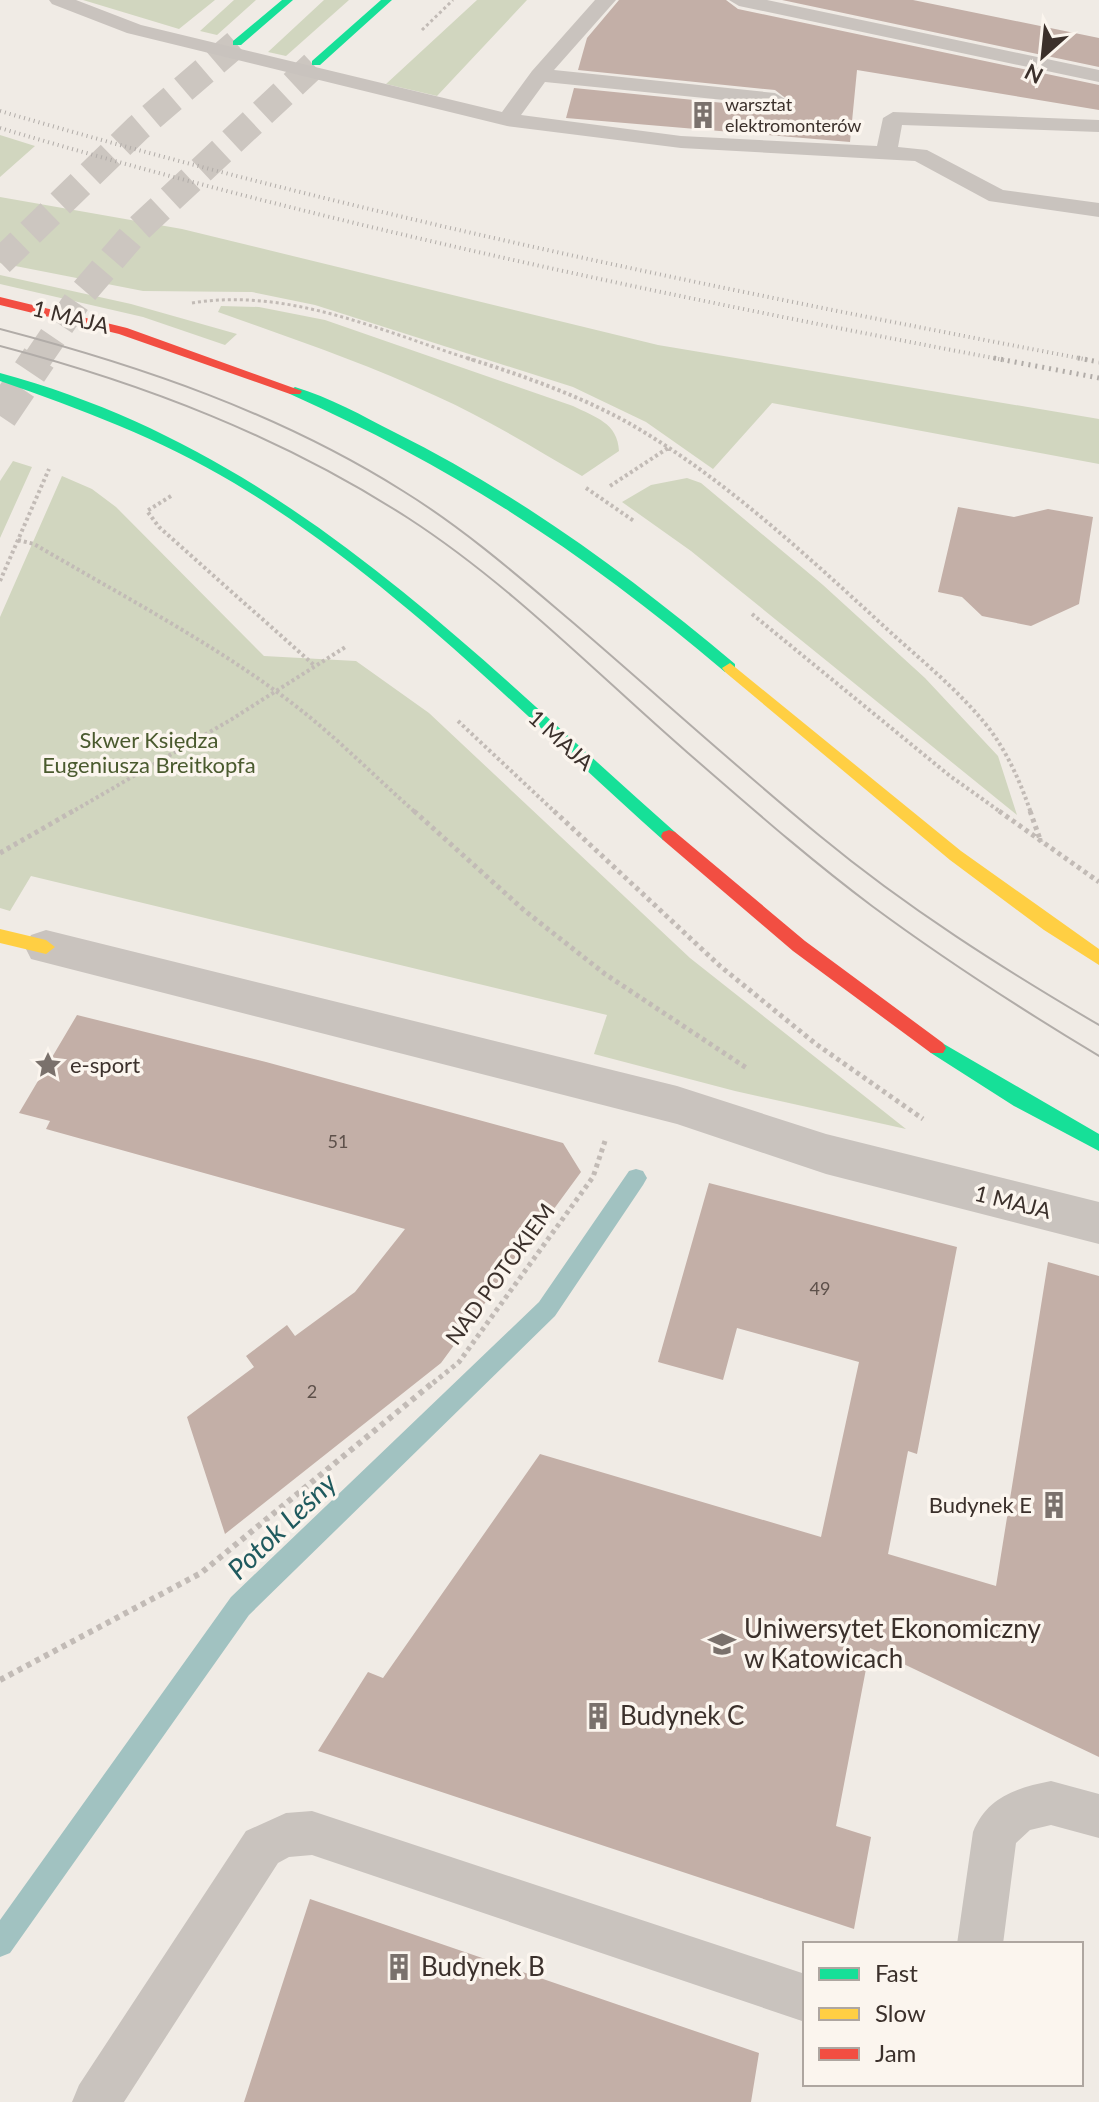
<svg xmlns="http://www.w3.org/2000/svg" width="1099" height="2102" font-family="Lato,sans-serif">
<style>
.green{fill:#d1d6bf}
.lines{fill:none;stroke-linecap:round;stroke-linejoin:round}
.stream{fill:#a1c2c1;fill-rule:evenodd}
.building{fill:#c3afa7}
.highway-tunnel-far1{stroke:#ccc6c0;stroke-width:28;stroke-dasharray:28 14;stroke-linecap:butt}
.highway-tunnel{stroke:#ccc6c0;stroke-width:35;stroke-dasharray:35 18;stroke-linecap:butt}
.path-far3{stroke:#c2bbb6;stroke-width:3;stroke-dasharray:3 3;stroke-linecap:butt}
.path-far2{stroke:#c2bbb6;stroke-width:4;stroke-dasharray:3 3;stroke-linecap:butt}
.path-far1{stroke:#c2bbb6;stroke-width:5;stroke-dasharray:4 4;stroke-linecap:butt}
.path{stroke:#c2bbb6;stroke-width:6;stroke-dasharray:5 5;stroke-linecap:butt}
.lane{fill:#c9c3be;fill-rule:evenodd}
.street{fill:#c9c3be;fill-rule:evenodd}
.fast{fill:#16e098;fill-rule:evenodd}
.slow{fill:#ffcf43;fill-rule:evenodd}
.jam{fill:#f24e42;fill-rule:evenodd}
.tram{stroke:#b1aca8;stroke-width:2}
.rail-far1{stroke:#b1aca8;stroke-width:4;stroke-dasharray:1 4;stroke-linecap:butt}
.rail{stroke:#b1aca8;stroke-width:5;stroke-dasharray:2 5;stroke-linecap:butt}
.labels{text-anchor:middle;stroke-width:7;stroke-linejoin:round;paint-order:stroke}
.far-poi-label{font-size:18px;fill:#3b302b;stroke:#fbf5ee;text-anchor:start}
.number-label{font-size:18px;fill:#5d504a}
.street-label{font-size:22px;fill:#3b302b;stroke:#fbf5ee}
.park-label{font-size:22px;fill:#4a5a2e;stroke:#fbf5ee}
.poi-label{font-size:22px;fill:#3b302b;stroke:#fbf5ee;text-anchor:start}
.near-poi-label{font-size:26px;fill:#3b302b;stroke:#fbf5ee;text-anchor:start}
.near-water-label{font-size:28px;font-style:italic;fill:#1f5a5e;stroke:#fbf5ee}
</style>
<rect width="100%" height="100%" fill="#f0ebe5"/>
<!-- green -->
<path class="green" d="M 83,0 L 215,0 L 179,29 Z
M 234,0 L 256,0 L 217,35 L 200,31 Z
M 324,0 L 349,0 L 286,56 L 268,52 Z
M 477,0 L 527,0 L 437,96 L 386,84 Z
M 0,135 L 35,146 L 0,177 Z
M 0,197 L 182,229 L 658,345 L 1099,419 L 1099,464 L 772,403 L 713,469 L 646,422 L 573,387 L 315,305 L 252,292 L 143,291 L 0,263 Z
M 0,275 L 131,304 L 237,334 L 225,345 L 143,317 L 0,284 Z
M 221,306 L 259,307 L 325,320 L 573,406 C 595,417 618,423 619,451 L 582,476 C 534,448 487,419 436,396 C 365,363 291,338 218,312 Z
M 13,461 L 32,467 L 0,538 L 0,481 Z
M 62,476 L 92,489 L 116,507 L 264,656 L 356,661 L 429,713 L 690,958 L 906,1129 L 735,1091 L 594,1054 L 607,1015 L 31,876 L 10,911 L 0,908 L 0,617 Z
M 687,478 L 701,483 L 823,585 L 925,678 L 998,756 L 1017,815 L 691,551 L 622,502 L 651,485 Z"/>
<g class="lines">
<!-- stream -->
<path class="stream" d="M 636,1169 L 643,1171 L 647,1178 L 643,1185 L 555,1316 L 249,1615 L 10,1953 L 0,1957 L 0,1920 L 231,1597 L 539,1302 L 629,1171 Z"/>
</g>
<!-- building -->
<path class="building" d="M 619,0 L 726,0 L 738,9 L 1099,85 L 1099,110 L 857,70 L 850,142 L 566,118 L 574,88 L 775,108 L 788,100 L 775,90 L 578,70 L 587,38 Z
M 782,0 L 913,0 L 1099,38 L 1099,67 Z
M 958,507 L 1014,517 L 1048,509 L 1093,517 L 1079,604 L 1031,626 L 982,616 L 962,597 L 938,592 Z
M 77,1015 L 266,1062 L 563,1143 L 581,1172 L 441,1363 L 225,1534 L 187,1417 L 254,1367 L 246,1356 L 287,1325 L 295,1336 L 355,1292 L 405,1229 L 46,1129 L 50,1121 L 19,1113 Z
M 709,1183 L 957,1247 L 917,1454 L 908,1451 L 888,1554 L 996,1586 L 1048,1262 L 1099,1276 L 1099,1757 L 870,1648 L 836,1826 L 871,1837 L 854,1929 L 318,1751 L 368,1672 L 383,1678 L 540,1454 L 821,1537 L 859,1362 L 737,1328 L 723,1380 L 658,1362 Z
M 310,1899 L 759,2053 L 751,2102 L 244,2102 Z"/>
<g class="lines">
<!-- highway-tunnel-far1 -->
<path class="highway-tunnel-far1" d="M 0,262 L 138,128 L 237,43
M 37,360 L 81,295 L 137,230 L 316,63"/>
<!-- highway-tunnel -->
<path class="highway-tunnel" d="M 0,416 L 39,358"/>
<!-- path-far3 -->
<path class="path-far3" d="M 422,30 L 453,0
M 192,303 C 289,287 383,332 473,360"/>
<!-- path-far2 -->
<path class="path-far2" d="M 467,358 C 521,375 575,394 625,421 C 721,475 806,555 887,629 C 922,661 962,693 991,731 C 1009,756 1021,784 1031,813
M 610,486 L 668,448
M 586,488 L 634,521
M 171,496 L 147,511 L 159,527 L 315,666
M 18,540 L 34,544 C 124,597 232,653 312,719 C 348,749 381,782 416,813
M 0,581 L 49,469
M 752,614 L 950,776 L 1002,813
M 458,721 L 556,813
M 70,813 L 232,719 L 347,646"/>
<!-- path-far1 -->
<path class="path-far1" d="M 414,811 L 525,911 L 605,974 L 748,1069
M 554,811 L 720,966 L 816,1044 L 923,1119
M 999,811 L 1099,882
M 1030,811 L 1041,842
M 0,853 L 73,811
M 433,1383 L 459,1362 L 593,1177 L 605,1141"/>
<!-- path -->
<path class="path" d="M 0,1680 L 201,1573 L 435,1381"/>
<!-- lane -->
<path class="lane" d="M 49,0 L 76,0 L 141,25 L 502,112 L 532,71 L 595,0 L 616,0 L 554,70 L 775,93 L 785,99 L 775,105 L 545,82 L 521,115 L 681,136 L 877,146 L 883,118 L 893,112 L 1099,120 L 1099,132 L 902,125 L 898,147 L 927,150 L 1003,190 L 1099,203 L 1099,217 L 989,201 L 915,161 L 681,148 L 507,126 L 127,33 L 52,4 Z
M 729,0 L 767,0 L 1099,70 L 1099,82 L 739,6 Z
M 1051,1781 L 1099,1794 L 1099,1838 L 1051,1825 L 1030,1830 L 1016,1843 L 1003,1944 L 957,1944 L 973,1832 C 987,1797 1016,1788 1051,1781 Z
M 312,1811 L 805,1974 L 805,2022 L 312,1855 L 289,1857 L 278,1863 L 124,2102 L 72,2102 L 79,2085 L 246,1831 L 286,1813 Z"/>
<!-- street -->
<path class="street" d="M 46,930 L 677,1086 L 826,1134 L 1099,1202 L 1099,1244 L 826,1174 L 677,1124 L 31,959 L 25,947 L 31,935 Z"/>
<!-- fast -->
<path class="fast" d="M 282,0 L 293,0 L 241,45 L 233,45 L 233,41 Z
M 381,0 L 392,0 L 320,65 L 312,65 L 312,61 Z
M 0,373 C 282,449 464,646 675,832 L 677,836 L 675,840 L 663,840 C 525,717 394,579 234,483 C 161,439 80,409 0,381 Z
M 295,387 C 329,397 363,416 394,432 C 519,494 629,575 735,664 L 735,672 L 725,672 C 586,554 457,469 290,394 L 288,391 Z
M 937,1040 L 1099,1134 L 1099,1151 L 1014,1106 L 931,1053 L 928,1048 L 931,1043 Z"/>
<!-- slow -->
<path class="slow" d="M 730,663 L 961,851 L 1099,949 L 1099,965 L 1044,930 L 950,860 L 725,672 L 722,668 Z
M 0,929 L 46,940 L 55,947 L 46,954 L 0,943 Z"/>
<!-- jam -->
<path class="jam" d="M 0,297 L 127,328 L 302,391 L 300,394 L 290,394 L 119,334 L 0,305 Z
M 669,830 L 675,832 L 805,941 L 943,1043 L 946,1048 L 943,1053 L 931,1053 L 793,951 L 663,840 L 661,836 L 663,832 Z"/>
<!-- tram -->
<path class="tram" d="M 0,329 C 141,366 279,413 403,491 C 463,528 517,575 570,620 C 654,692 735,766 820,836 C 907,908 1002,968 1099,1025
M 0,346 C 145,384 282,437 408,518 C 510,584 597,674 688,753 C 748,805 808,858 872,906 C 945,960 1021,1009 1099,1056"/>
<!-- rail-far1 -->
<path class="rail-far1" d="M 0,111 C 358,216 722,290 1089,360
M 0,128 C 330,226 666,296 1004,360"/>
<!-- rail -->
<path class="rail" d="M 994,358 L 1099,378
M 1078,358 L 1099,362"/>
</g>
<!-- icons -->
<defs>
<g id="building-bare" transform="scale(2.16)"><path d="M-4-6H4V6H1V3H-1V6H-4ZM-2.5-4.3h1.7v1.8h-1.7ZM.8-4.3h1.7v1.8H.8ZM-2.5-1h1.7V.8h-1.7ZM.8-1h1.7V.8H.8Z" fill="#7a716c" stroke="#fbf5ee" stroke-width="2.5" paint-order="stroke"/></g>
<g id="sight-bare" transform="scale(2.16)"><path d="M0-6L1.8-2.2L6-1.7L2.9 1.2L3.7 5.4L0 3.3L-3.7 5.4L-2.9 1.2L-6-1.7L-1.8-2.2Z" fill="#7a716c" stroke="#fbf5ee" stroke-width="2.5" paint-order="stroke"/></g>
<g id="university-bare" transform="scale(2.16)"><path d="M0-5L7-2L0 1L-7-2ZM-4 1L0 2.5L4 1V4Q0 6-4 4Z" fill="#7a716c" stroke="#fbf5ee" stroke-width="2.5" paint-order="stroke"/></g>
</defs>
<g fill-rule="evenodd">
<use href="#building-bare" x="703" y="115"/>
<use href="#sight-bare" x="48" y="1065"/>
<use href="#building-bare" x="1054" y="1505"/>
<use href="#university-bare" x="722" y="1644"/>
<use href="#building-bare" x="598" y="1716"/>
<use href="#building-bare" x="399" y="1967"/>
</g>
<g class="labels">
<!-- far-poi labels -->
<g class="far-poi-label">
<text x="725" y="111">warsztat<tspan x="725" dy="21">elektromonterów</tspan></text>
</g>
<!-- number labels -->
<g class="number-label">
<text x="338" y="1148">51</text>
<text x="820" y="1295">49</text>
<text x="312" y="1398">2</text>
</g>
<!-- street labels -->
<g class="street-label">
<text transform="translate(71 317) rotate(14)" y="8">1 MAJA</text>
<text transform="translate(561 740) rotate(42)" y="8">1 MAJA</text>
<text transform="translate(1013 1202) rotate(14)" y="8">1 MAJA</text>
<text transform="translate(500 1274) rotate(-54)" y="8">NAD POTOKIEM</text>
</g>
<!-- park labels -->
<g class="park-label">
<text x="149" y="748">Skwer Księdza<tspan x="149" dy="25">Eugeniusza Breitkopfa</tspan></text>
</g>
<!-- poi labels -->
<g class="poi-label">
<text x="70" y="1073">e-sport</text>
<text x="1032" y="1513" text-anchor="end">Budynek E</text>
</g>
<!-- near-poi labels -->
<g class="near-poi-label">
<text x="744" y="1638">Uniwersytet Ekonomiczny<tspan x="744" dy="30">w Katowicach</tspan></text>
<text x="620" y="1725">Budynek C</text>
<text x="421" y="1976">Budynek B</text>
</g>
<!-- near-water labels -->
<g class="near-water-label">
<text transform="translate(282 1526) rotate(-44)" y="10">Potok Leśny</text>
</g>
</g>
<!-- legend -->
<rect x="803" y="1942" width="280" height="144" fill="#fbf5ee" stroke="#aea6a0" stroke-width="2"/>
<rect x="819" y="1968" width="40" height="12" fill="#16e098" stroke="#aea6a0" stroke-width="2"/>
<text x="875" y="1982" font-size="24" fill="#3b302b">Fast</text>
<rect x="819" y="2008" width="40" height="12" fill="#ffcf43" stroke="#aea6a0" stroke-width="2"/>
<text x="875" y="2022" font-size="24" fill="#3b302b">Slow</text>
<rect x="819" y="2048" width="40" height="12" fill="#f24e42" stroke="#aea6a0" stroke-width="2"/>
<text x="875" y="2062" font-size="24" fill="#3b302b">Jam</text>
<!-- north arrow -->
<g transform="translate(1043 56) rotate(207)" stroke="#fbf5ee" stroke-width="6" paint-order="stroke">
<path d="M0-6L14 30L0 20L-14 30Z" fill="#3b302b"/>
<text y="-12" font-size="22" font-weight="bold" text-anchor="middle" fill="#3b302b">N</text>
</g>
</svg>
